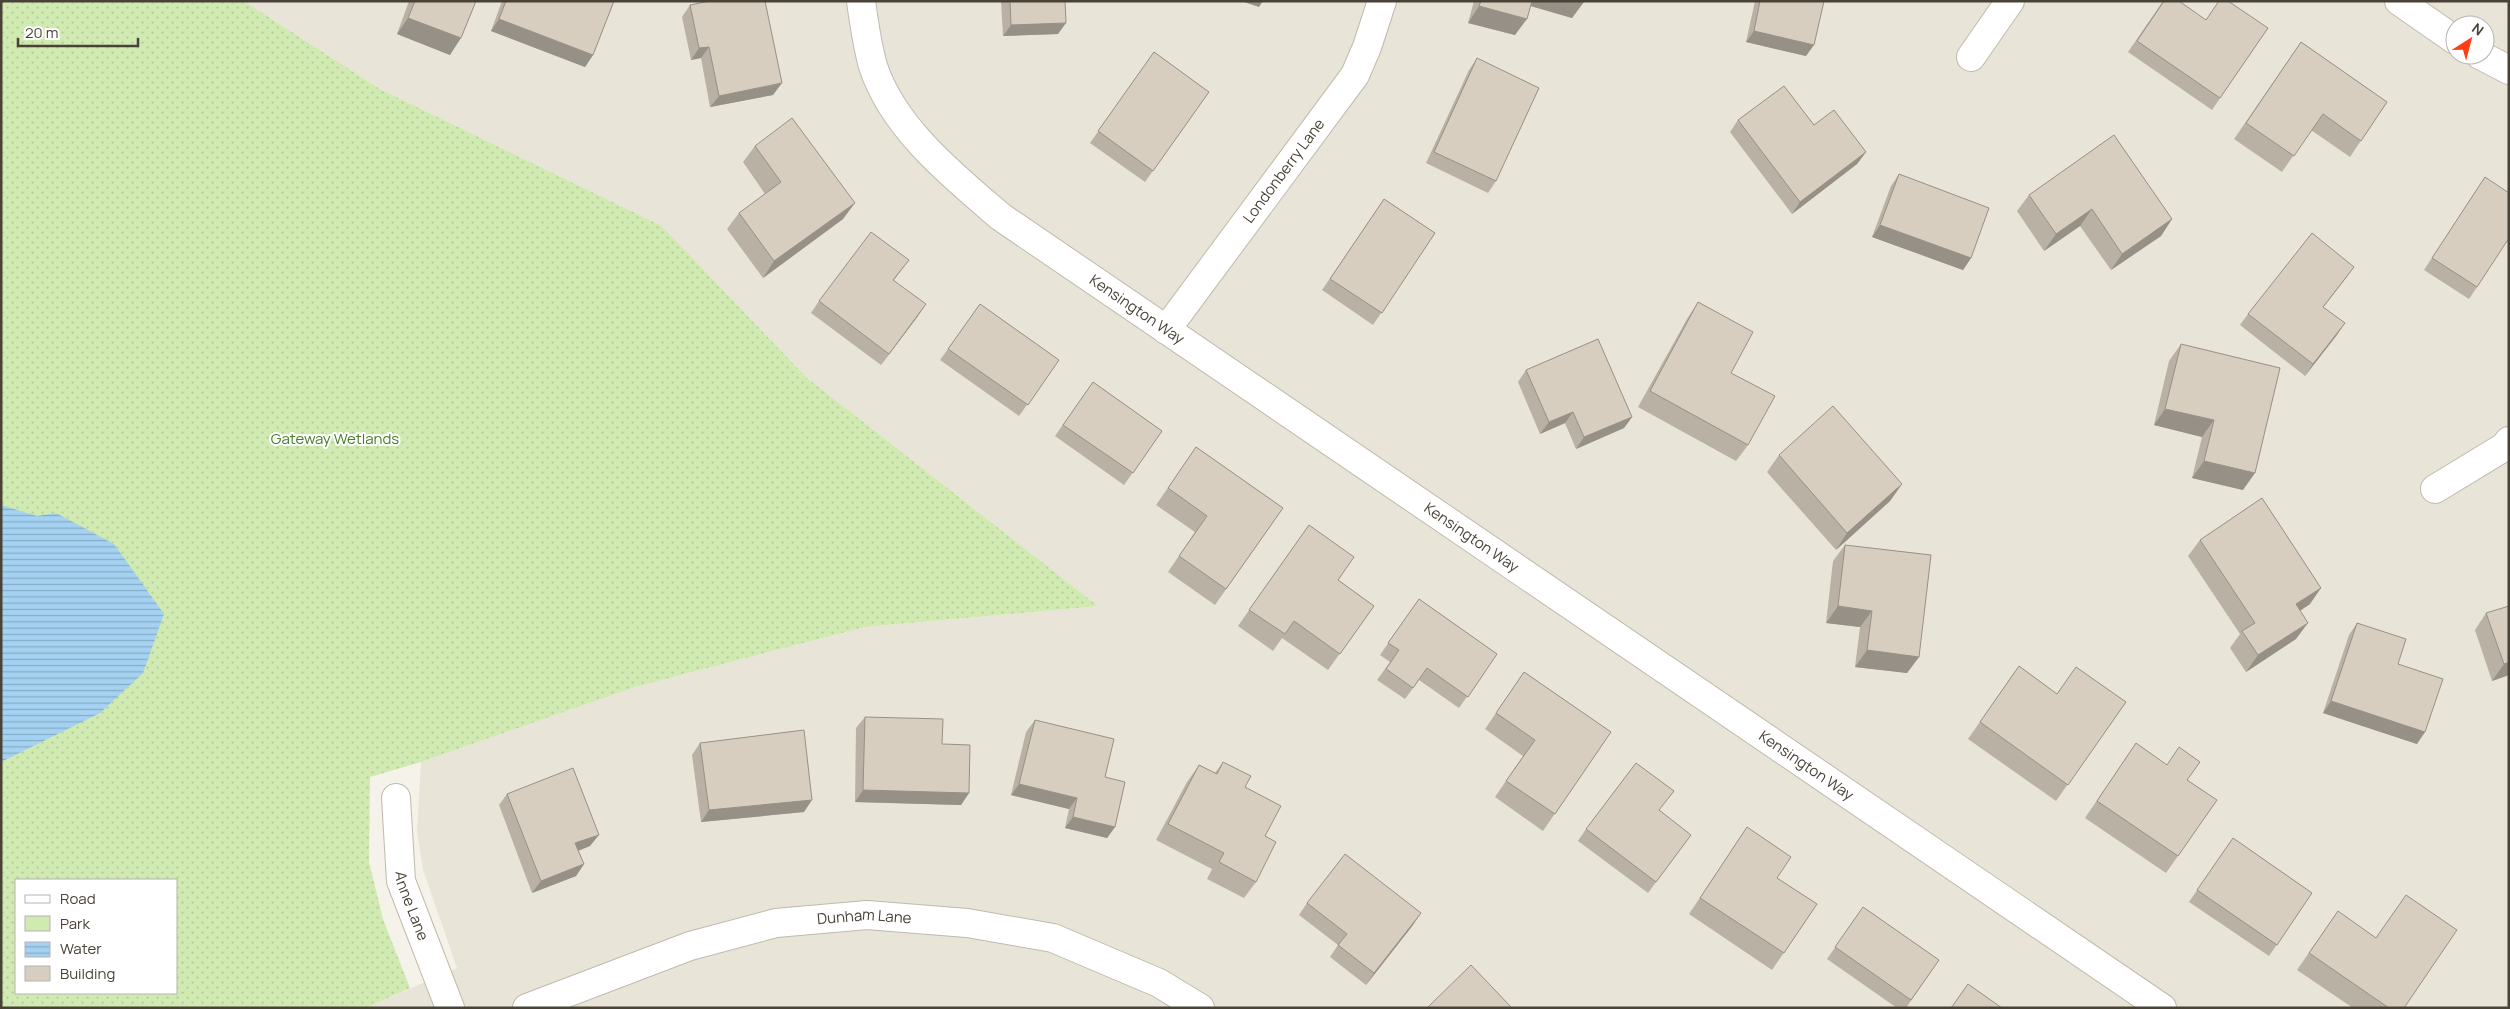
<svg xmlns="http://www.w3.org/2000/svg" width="2510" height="1009" font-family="Manrope,sans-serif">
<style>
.residential{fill:#e9e4d8;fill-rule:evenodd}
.green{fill:url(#green-dots);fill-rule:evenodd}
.water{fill:url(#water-rules)}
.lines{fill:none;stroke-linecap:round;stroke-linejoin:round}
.street-casing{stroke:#c1baac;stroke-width:30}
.street{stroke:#fff;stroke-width:28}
.wall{fill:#b9b1a4}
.shaded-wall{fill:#969086}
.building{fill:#d7cebf;stroke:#969086}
.labels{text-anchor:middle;stroke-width:4;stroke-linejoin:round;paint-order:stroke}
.street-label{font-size:15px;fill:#494337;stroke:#fff}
.park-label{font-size:15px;fill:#477d28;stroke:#fff}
</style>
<defs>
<pattern id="green-dots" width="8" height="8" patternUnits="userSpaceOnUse" patternTransform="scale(1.25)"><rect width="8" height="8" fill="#d0eab2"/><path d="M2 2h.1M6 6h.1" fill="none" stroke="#b4ca9a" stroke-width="1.8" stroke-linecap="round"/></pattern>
<pattern id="water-rules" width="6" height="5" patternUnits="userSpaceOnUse" patternTransform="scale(1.25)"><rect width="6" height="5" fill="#a5d2f2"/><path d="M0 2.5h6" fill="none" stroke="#88acc5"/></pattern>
</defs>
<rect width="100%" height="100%" fill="#f5f2ea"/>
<!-- residential -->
<path class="residential" d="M 244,1 L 2509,1 L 2509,1008 L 366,1008 L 457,968 L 423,870 L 417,831 L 421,762 L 635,687 L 865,627 L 1098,606 L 806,377 L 662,226 L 380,89 ZM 2455,25 L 2485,25 L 2485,55 L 2455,55 Z"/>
<!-- green -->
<path class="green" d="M 1,1 L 244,1 L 380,89 L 662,226 L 806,377 L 1098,606 L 865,627 L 635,687 L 421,762 L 370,777 L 369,862 L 383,919 L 410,988 L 366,1008 L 1,1008 ZM 16,880 L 176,880 L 176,993 L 16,993 Z"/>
<!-- water -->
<path class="water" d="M 1,505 L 37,516 L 56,513 L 114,544 L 164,614 L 143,673 L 100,713 L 1,762 Z"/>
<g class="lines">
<!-- street casing -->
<g class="street-casing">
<g id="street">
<path id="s1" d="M 861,1 C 864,23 867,45 873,66 C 893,128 953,176 1001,217 L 2162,1008"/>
<path d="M 2399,1 L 2455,40"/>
<path d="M 2480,55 L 2509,70"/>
<path d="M 1971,57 L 2010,1"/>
<path id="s2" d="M 1166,330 L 1355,75 L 1367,47 L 1382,1"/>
<path d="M 2435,489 L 2504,447 L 2509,441"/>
<path id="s3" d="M 396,798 L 401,881 L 450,1008"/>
<path id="s4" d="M 527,1008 L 690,946 L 776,923 L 867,915 L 967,923 L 1053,938 L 1159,983 L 1200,1008"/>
</g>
</g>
<!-- street -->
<use href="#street" class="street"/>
</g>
<!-- wall -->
<path class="wall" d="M 409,1 L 476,1 L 450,55 L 397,34 Z
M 502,1 L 614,1 L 593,55 L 585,67 L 491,31 Z
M 1001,1 L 1065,1 L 1058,34 L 1003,36 Z
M 1474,1 L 1584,1 L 1572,18 L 1530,6 L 1515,35 L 1468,23 Z
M 1755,1 L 1824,1 L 1806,56 L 1746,42 Z
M 2163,1 L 2206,20 L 2268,28 L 2212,110 L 2128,52 Z
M 690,5 L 773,95 L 710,107 L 701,58 L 691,60 L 682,17 Z
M 2301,42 L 2387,102 L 2350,157 L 2311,130 L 2282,172 L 2234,139 Z
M 1154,52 L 1209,92 L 1145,182 L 1090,143 Z
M 1477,58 L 1496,181 L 1488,193 L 1426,163 L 1469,70 Z
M 1738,120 L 1814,125 L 1866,152 L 1857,164 L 1792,214 L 1730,132 Z
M 755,146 L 843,219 L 763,278 L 727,229 L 739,213 L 765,194 L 743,162 Z
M 1899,174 L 1971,258 L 1963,270 L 1872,237 L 1891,186 Z
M 2485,177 L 2477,287 L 2469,299 L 2424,270 Z
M 2029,195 L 2172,219 L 2161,236 L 2111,270 L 2080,226 L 2044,251 L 2017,211 Z
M 1384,199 L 1435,233 L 1373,325 L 1322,290 Z
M 909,260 L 894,280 L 918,316 L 881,365 L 811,313 L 819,301 Z
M 2354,267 L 2323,307 L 2345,323 L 2305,376 L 2240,325 L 2248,314 Z
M 1698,302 L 1731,373 L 1748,445 L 1736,461 L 1638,407 L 1687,319 Z
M 980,304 L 1059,360 L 1019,416 L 940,360 Z
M 2181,344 L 2243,490 L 2192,478 L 2202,437 L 2154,425 L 2169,361 Z
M 1526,370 L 1632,417 L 1624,428 L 1576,449 L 1565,423 L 1540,434 L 1518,382 Z
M 1093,382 L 1162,431 L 1124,485 L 1055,436 Z
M 1196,447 L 1283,508 L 1215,605 L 1168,572 L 1195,532 L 1156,505 Z
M 1779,455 L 1902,484 L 1890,501 L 1836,550 L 1767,472 Z
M 1309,525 L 1338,580 L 1374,606 L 1328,670 L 1282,638 L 1273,651 L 1238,626 Z
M 2200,540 L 2310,604 L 2300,611 L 2296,639 L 2246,672 L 2230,648 L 2240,634 L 2188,556 Z
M 1845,545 L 1919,657 L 1907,673 L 1855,667 L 1860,627 L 1826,623 L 1833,561 Z
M 1419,599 L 1497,654 L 1459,708 L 1419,680 L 1405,699 L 1377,680 L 1390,662 L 1380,655 Z
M 2486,613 L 2509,675 L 2492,681 L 2475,630 Z
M 2357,623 L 2398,664 L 2417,744 L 2323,713 L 2349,635 Z
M 2019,666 L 2057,694 L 2126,702 L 2056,801 L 1968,739 Z
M 1524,672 L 1611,732 L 1543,831 L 1495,797 L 1523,756 L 1485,729 Z
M 865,717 L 942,744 L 969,793 L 961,805 L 855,802 L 856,728 Z
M 1035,720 L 1105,777 L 1115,827 L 1107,838 L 1065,828 L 1069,809 L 1011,795 L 1026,732 Z
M 700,743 L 804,812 L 701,822 L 692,755 Z
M 2136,743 L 2187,780 L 2217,800 L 2166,873 L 2085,818 Z
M 1223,762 L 1245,787 L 1265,836 L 1256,882 L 1244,898 L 1207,879 L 1212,869 L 1156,840 L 1187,782 L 1199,765 L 1215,773 Z
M 507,794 L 590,846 L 578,851 L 584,864 L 576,876 L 532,893 L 499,805 Z
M 1660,811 L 1691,835 L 1648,893 L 1578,841 L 1586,829 Z
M 1747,827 L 1777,878 L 1817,904 L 1772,970 L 1689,914 Z
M 2233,838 L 2312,893 L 2269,956 L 2189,902 Z
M 1307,903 L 1413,925 L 1366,985 L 1330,957 L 1338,945 L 1299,915 Z
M 1863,907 L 1939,960 L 1906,1008 L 1897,1008 L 1827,959 Z
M 2338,911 L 2404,1008 L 2353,1008 L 2297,970 Z"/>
<!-- shaded-wall -->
<path class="shaded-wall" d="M 1241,1 L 1263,1 L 1259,7 Z
M 1526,1 L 1582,1 L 1584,2 L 1572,18 L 1524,4 Z
M 1479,6 L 1527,19 L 1515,35 L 1468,23 Z
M 408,18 L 461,38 L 450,55 L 397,34 Z
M 499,19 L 593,55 L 585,67 L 491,31 Z
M 1066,23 L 1058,34 L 1003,36 L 1011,25 Z
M 1754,31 L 1814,45 L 1806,56 L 1746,42 Z
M 709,47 L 701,58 L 691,60 L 699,48 Z
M 782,83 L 773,95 L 710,107 L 719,96 Z
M 1866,152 L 1857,164 L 1792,214 L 1800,202 Z
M 855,203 L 843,219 L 763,278 L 774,261 Z
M 2092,209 L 2080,226 L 2044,251 L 2056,234 Z
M 2172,219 L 2161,236 L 2111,270 L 2122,254 Z
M 1880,225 L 1971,258 L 1963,270 L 1872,237 Z
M 2354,267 L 2346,278 L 2315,318 L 2323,307 Z
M 926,304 L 918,316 L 881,365 L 889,354 Z
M 2345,323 L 2337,335 L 2305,376 L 2313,364 Z
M 2165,409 L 2214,420 L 2202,437 L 2154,425 Z
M 1573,412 L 1565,423 L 1540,434 L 1549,422 Z
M 1632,417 L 1624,428 L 1576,449 L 1584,437 Z
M 2204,461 L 2255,473 L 2243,490 L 2192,478 Z
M 1902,484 L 1890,501 L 1836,550 L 1847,533 Z
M 2321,588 L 2310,604 L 2284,621 L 2296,604 Z
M 1838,606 L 1872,611 L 1860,627 L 1826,623 Z
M 2308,623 L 2296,639 L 2246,672 L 2258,655 Z
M 1867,650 L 1919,657 L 1907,673 L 1855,667 Z
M 2509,662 L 2509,675 L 2492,681 L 2504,664 Z
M 2331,701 L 2425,732 L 2417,744 L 2323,713 Z
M 1019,784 L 1077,798 L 1069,809 L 1011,795 Z
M 863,790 L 969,793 L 961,805 L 855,802 Z
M 812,800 L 804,812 L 701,822 L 709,810 Z
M 1073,817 L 1115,827 L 1107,838 L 1065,828 Z
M 599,835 L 590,846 L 567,855 L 575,843 Z
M 584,864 L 576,876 L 532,893 L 541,881 Z
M 1421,913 L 1413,925 L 1366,985 L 1374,973 Z"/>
<!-- building -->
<path class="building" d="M 415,1 L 476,1 L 461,38 L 408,18 Z
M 506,1 L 614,1 L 593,55 L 499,19 Z
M 710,1 L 765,1 L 782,83 L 719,96 L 709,47 L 699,48 L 690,5 Z
M 1010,1 L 1065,1 L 1066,23 L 1011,25 Z
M 1481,1 L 1532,1 L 1527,19 L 1479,6 Z
M 1760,1 L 1824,1 L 1814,45 L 1754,31 Z
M 2164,1 L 2179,1 L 2206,20 L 2219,1 L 2228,1 L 2268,28 L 2220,98 L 2137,41 Z
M 2301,42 L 2387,102 L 2361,141 L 2323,114 L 2294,156 L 2246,123 Z
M 1154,52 L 1209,92 L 1153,171 L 1098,131 Z
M 1477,58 L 1539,88 L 1496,181 L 1434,152 Z
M 1784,86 L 1814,125 L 1834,110 L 1866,152 L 1800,202 L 1738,120 Z
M 792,118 L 855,203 L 774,261 L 739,213 L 781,182 L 755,146 Z
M 2114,135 L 2172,219 L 2122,254 L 2092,209 L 2056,234 L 2029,195 Z
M 1899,174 L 1989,208 L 1971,258 L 1880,225 Z
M 2485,177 L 2509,193 L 2509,238 L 2477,287 L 2432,258 Z
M 1384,199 L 1435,233 L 1382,313 L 1330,279 Z
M 871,232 L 909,260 L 893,280 L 926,304 L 889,354 L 819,301 Z
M 2312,233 L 2354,267 L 2323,307 L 2345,323 L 2313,364 L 2248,314 Z
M 1698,302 L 1753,332 L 1731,373 L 1775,396 L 1748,445 L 1650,391 Z
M 980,304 L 1059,360 L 1028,405 L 948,349 Z
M 1598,339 L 1632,417 L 1584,437 L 1573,412 L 1549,422 L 1526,370 Z
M 2181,344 L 2280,368 L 2255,473 L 2204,461 L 2214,420 L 2165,409 Z
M 1093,382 L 1162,431 L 1133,473 L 1063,425 Z
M 1833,406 L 1902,484 L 1847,533 L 1779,455 Z
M 1196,447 L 1283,508 L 1226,589 L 1179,556 L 1207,516 L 1168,488 Z
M 2262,498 L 2321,588 L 2296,604 L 2308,623 L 2258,655 L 2242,631 L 2255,623 L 2200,540 Z
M 1309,525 L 1354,557 L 1338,580 L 1374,606 L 1340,654 L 1294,621 L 1285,634 L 1249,610 Z
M 1845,545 L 1931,555 L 1919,657 L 1867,650 L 1872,611 L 1838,606 Z
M 1419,599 L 1497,654 L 1468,697 L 1427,668 L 1413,688 L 1386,669 L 1399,650 L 1388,643 Z
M 2509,606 L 2509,662 L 2504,664 L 2486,613 Z
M 2357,623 L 2406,639 L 2398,664 L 2443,679 L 2425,732 L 2331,701 Z
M 2019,666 L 2057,694 L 2076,667 L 2126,702 L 2068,785 L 1980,722 Z
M 1524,672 L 1611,732 L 1555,814 L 1506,781 L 1535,740 L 1496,713 Z
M 865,717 L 943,719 L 942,744 L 970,745 L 969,793 L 863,790 Z
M 1035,720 L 1114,739 L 1105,777 L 1125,782 L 1115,827 L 1073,817 L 1077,798 L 1019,784 Z
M 804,730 L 812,800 L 709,810 L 700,743 Z
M 2136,743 L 2167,765 L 2179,747 L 2200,762 L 2187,780 L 2217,800 L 2178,856 L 2097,801 Z
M 1223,762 L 1251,776 L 1245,787 L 1281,806 L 1265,836 L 1276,842 L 1256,882 L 1219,862 L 1224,853 L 1168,824 L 1199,765 L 1217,774 Z
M 1636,763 L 1674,791 L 1659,810 L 1691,835 L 1656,882 L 1586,829 Z
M 573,768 L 599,835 L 575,843 L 584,864 L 541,881 L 507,794 Z
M 1747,827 L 1791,857 L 1777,878 L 1817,904 L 1784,953 L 1700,898 Z
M 2233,838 L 2312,893 L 2277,945 L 2197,890 Z
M 1345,854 L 1421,913 L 1374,973 L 1338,945 L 1347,934 L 1307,903 Z
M 2406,895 L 2457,930 L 2404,1008 L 2389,1008 L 2309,953 L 2338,911 L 2376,938 Z
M 1863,907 L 1939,960 L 1911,1000 L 1835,947 Z
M 1471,965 L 1512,1008 L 1427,1008 Z
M 1968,984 L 2002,1008 L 1951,1008 Z"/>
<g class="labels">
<!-- street labels -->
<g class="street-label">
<text dy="5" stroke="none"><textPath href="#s2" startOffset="198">Londonberry Lane</textPath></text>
<text dy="5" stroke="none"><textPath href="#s1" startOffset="431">Kensington Way</textPath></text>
<text dy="5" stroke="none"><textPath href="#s1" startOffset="836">Kensington Way</textPath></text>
<text dy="5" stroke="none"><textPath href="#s1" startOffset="1241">Kensington Way</textPath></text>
<text dy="5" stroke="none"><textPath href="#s3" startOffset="110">Anne Lane</textPath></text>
<text dy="5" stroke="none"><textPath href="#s4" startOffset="352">Dunham Lane</textPath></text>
</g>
<!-- park labels -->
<g class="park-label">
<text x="335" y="444">Gateway Wetlands</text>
</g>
</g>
<!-- border -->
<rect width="2510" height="1009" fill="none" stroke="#494337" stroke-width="5"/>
<!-- legend -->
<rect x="15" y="879" width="162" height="115" fill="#ffffff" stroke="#b6b4af"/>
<rect x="25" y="895" width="25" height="8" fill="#ffffff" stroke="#b6b4af"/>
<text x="60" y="904" font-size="15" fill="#494337">Road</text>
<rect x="25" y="916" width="25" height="15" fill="#d0eab2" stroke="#b6b4af"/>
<text x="60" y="929" font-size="15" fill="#494337">Park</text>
<rect x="25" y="942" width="25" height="15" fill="url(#water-rules)" stroke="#b6b4af"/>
<text x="60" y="954" font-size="15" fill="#494337">Water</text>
<rect x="25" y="966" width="25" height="15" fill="#d7cebf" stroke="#b6b4af"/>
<text x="60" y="979" font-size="15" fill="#494337">Building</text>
<!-- north arrow -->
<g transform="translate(2470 40) rotate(36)"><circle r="24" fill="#ffffff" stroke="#b6b4af"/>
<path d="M0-4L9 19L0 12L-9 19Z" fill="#ff3d17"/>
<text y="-8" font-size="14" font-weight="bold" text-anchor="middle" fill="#494337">N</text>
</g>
<!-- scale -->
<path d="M18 38v8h120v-8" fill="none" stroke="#494337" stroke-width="2.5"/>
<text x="25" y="38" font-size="15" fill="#494337" stroke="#ffffff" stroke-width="4" paint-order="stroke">20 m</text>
</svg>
